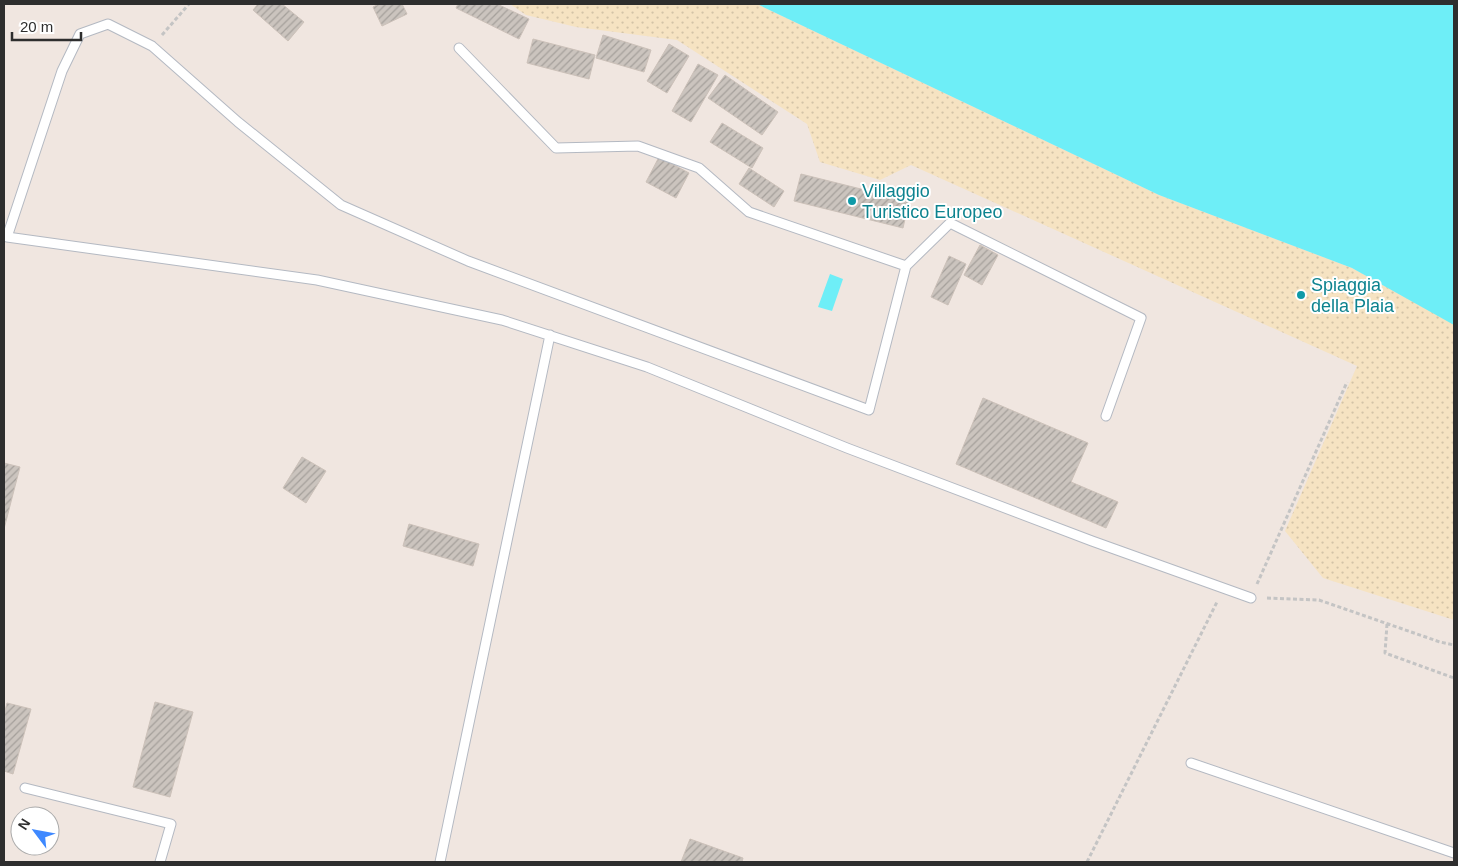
<svg xmlns="http://www.w3.org/2000/svg" width="1458" height="866" font-family="Helvetica,sans-serif">
<style>
.sand{fill:url(#sand-dots)}
.water{fill:#6eeef7}
.building{fill:url(#building-hatch);stroke:#ccc1b9}
.lines{fill:none;stroke-linecap:round;stroke-linejoin:round}
.service-casing{stroke:#b4b9c2;stroke-width:11}
.path{stroke:#c4c4c4;stroke-width:3;stroke-dasharray:4 2.5;stroke-linecap:butt}
.service{stroke:#fff;stroke-width:9}
.culture-dot{fill:#0f9aa8;stroke:#fff;stroke-width:2}
.labels{text-anchor:middle;stroke-width:4;stroke-linejoin:round;paint-order:stroke}
.culture-label{font-size:18px;fill:#0d838f;stroke:#fff;text-anchor:start}
</style>
<defs>
<pattern id="sand-dots" width="8" height="8" patternUnits="userSpaceOnUse" patternTransform="scale(1.25)"><rect width="8" height="8" fill="#f6e3c2"/><path d="M2 2h.1M6 6h.1" fill="none" stroke="#d3c3a7" stroke-width="1.8" stroke-linecap="round"/></pattern>
<pattern id="building-hatch" width="6" height="6" patternUnits="userSpaceOnUse" patternTransform="scale(1.25)"><rect width="6" height="6" fill="#cbc4be"/><path d="M-1 1l2-2M0 6l6-6M5 7l2-2" fill="none" stroke="#a5a09b"/></pattern>
</defs>
<rect width="100%" height="100%" fill="#f0e6e0"/>
<!-- sand -->
<path class="sand" d="M 510,4 L 757,4 L 1159,195 L 1352,268 L 1452,323 L 1454,325 L 1454,620 L 1323,578 L 1285,531 L 1357,366 L 911,165 L 880,180 L 820,162 L 807,124 L 677,40 L 576,27 L 526,15 Z"/>
<!-- water -->
<path class="water" d="M 757,4 L 1454,4 L 1454,325 L 1352,268 L 1159,195 Z
M 830,274 L 843,279 L 832,311 L 818,307 Z"/>
<!-- building -->
<path class="building" d="M 258,4 L 282,4 L 304,22 L 288,41 L 253,10 Z
M 379,4 L 402,4 L 407,14 L 382,26 L 373,7 Z
M 458,4 L 497,4 L 529,19 L 519,39 L 456,8 Z
M 603,35 L 651,50 L 644,72 L 596,58 Z
M 533,39 L 595,55 L 589,79 L 527,63 Z
M 669,44 L 689,56 L 667,93 L 647,81 Z
M 698,64 L 718,75 L 691,122 L 672,111 Z
M 725,75 L 778,112 L 762,135 L 708,98 Z
M 722,123 L 763,148 L 752,168 L 710,142 Z
M 659,157 L 689,173 L 676,198 L 646,182 Z
M 749,168 L 784,191 L 774,207 L 739,184 Z
M 801,174 L 909,201 L 903,228 L 794,201 Z
M 980,245 L 998,255 L 982,285 L 964,275 Z
M 949,256 L 966,264 L 948,305 L 931,297 Z
M 983,398 L 1088,443 L 1071,482 L 1118,502 L 1106,528 L 956,464 Z
M 302,457 L 326,471 L 306,503 L 283,488 Z
M 4,463 L 20,467 L 4,529 Z
M 409,524 L 479,544 L 473,566 L 403,546 Z
M 155,702 L 193,712 L 170,797 L 133,787 Z
M 7,703 L 31,709 L 13,774 L 4,771 L 4,715 Z
M 690,839 L 743,858 L 742,862 L 681,862 Z"/>
<g class="lines">
<!-- service casing -->
<g class="service-casing">
<path id="service" d="M 459,48 L 556,148 L 638,146 L 699,168 L 749,212 L 906,266 L 950,223 L 1141,318 L 1106,416
M 4,236 L 7,237 L 62,71 L 80,34 L 108,24 L 152,46 L 238,122 L 341,205 L 468,261 L 869,410 L 906,266
M 7,237 L 317,280 L 502,320 L 647,367 L 847,448 L 1092,541 L 1251,598
M 1191,763 L 1454,853
M 25,788 L 171,824 L 160,862
M 440,862 L 550,335"/>
</g>
<!-- path -->
<path class="path" d="M 162,35 L 189,4
M 1257,584 L 1347,382
M 1267,598 L 1319,600 L 1440,642 L 1454,645
M 1387,624 L 1385,653 L 1454,678
M 1087,862 L 1217,602"/>
<!-- service -->
<use href="#service" class="service"/>
</g>
<!-- markers -->
<g class="culture-dot">
<circle cx="852" cy="201" r="5"/>
<circle cx="1301" cy="295" r="5"/>
</g>
<g class="labels">
<!-- culture labels -->
<g class="culture-label">
<text x="862" y="197">Villaggio<tspan x="862" dy="21">Turistico Europeo</tspan></text>
<text x="1311" y="291">Spiaggia<tspan x="1311" dy="21">della Plaia</tspan></text>
</g>
</g>
<!-- border -->
<rect width="1458" height="866" fill="none" stroke="#2e2e2e" stroke-width="10"/>
<!-- north arrow -->
<g transform="translate(35 831) rotate(302)"><circle r="24" fill="#ffffff" stroke="#ababab"/>
<path d="M0-4L9 19L0 12L-9 19Z" fill="#3e88ff"/>
<text y="-8" font-size="14" font-weight="bold" text-anchor="middle" fill="#2e2e2e">N</text>
</g>
<!-- scale -->
<path d="M12 32v8h69v-8" fill="none" stroke="#2e2e2e" stroke-width="2.5"/>
<text x="20" y="32" font-size="15" fill="#2e2e2e" stroke="#ffffff" stroke-width="4" paint-order="stroke">20 m</text>
</svg>
